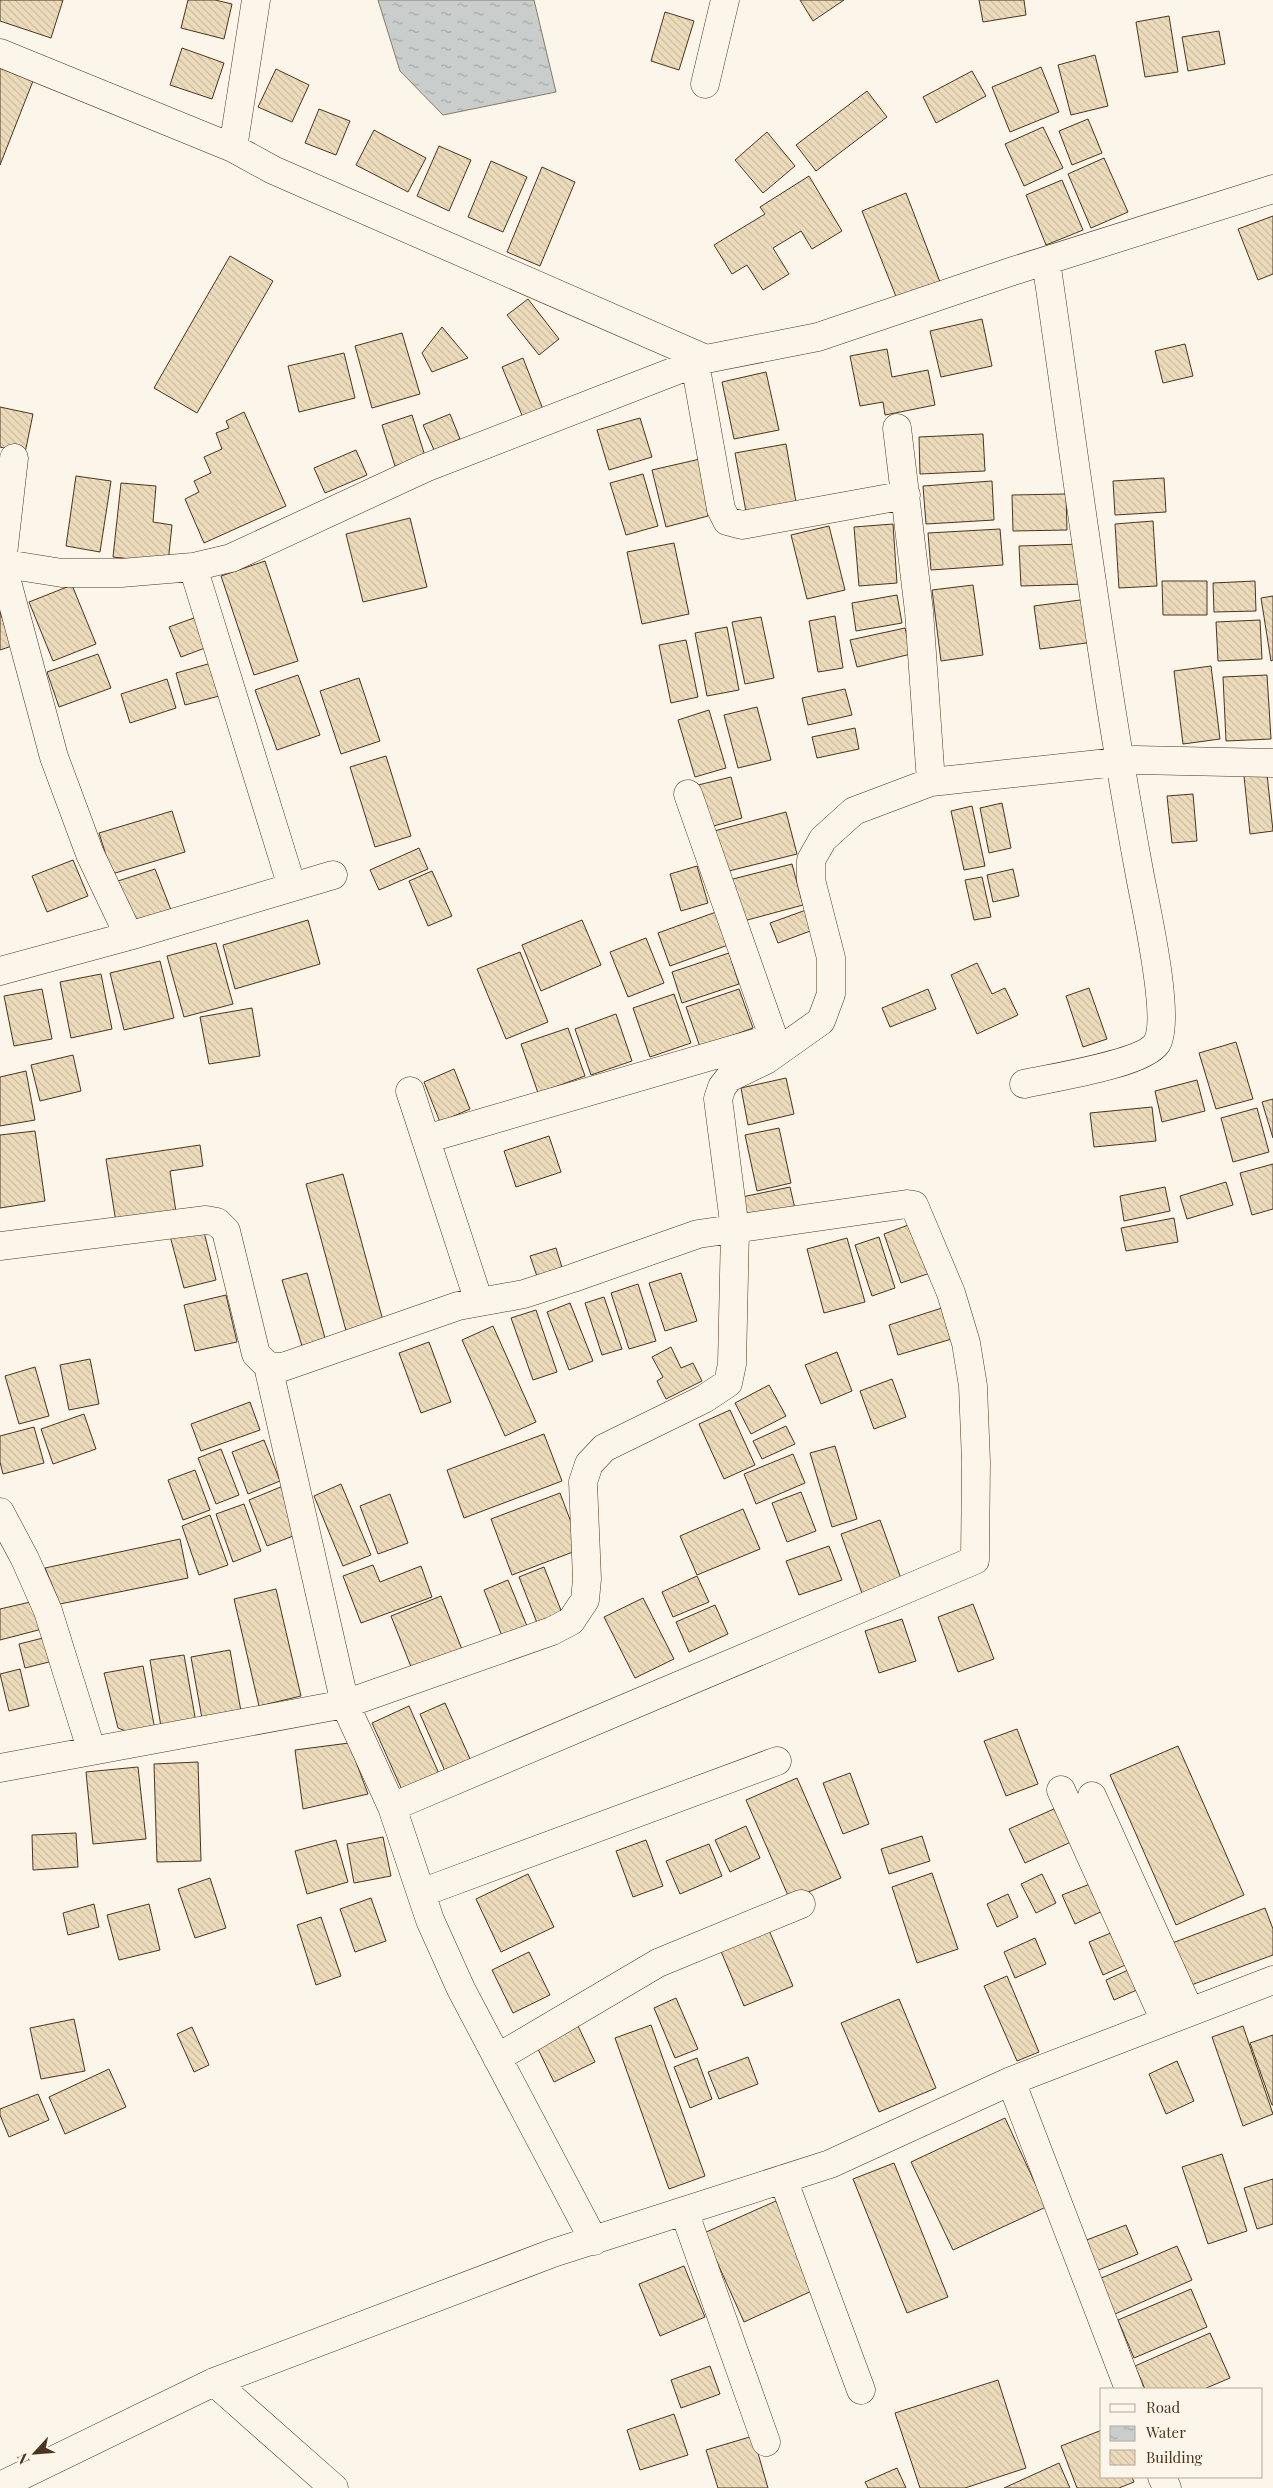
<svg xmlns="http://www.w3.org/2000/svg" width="1273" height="2488" font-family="'Playfair Display',serif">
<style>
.water{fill:url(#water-ripples);stroke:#887966}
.building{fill:url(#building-back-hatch);stroke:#4a3520}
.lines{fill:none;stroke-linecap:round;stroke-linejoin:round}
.minor-casing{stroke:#4a3520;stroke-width:29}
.minor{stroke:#fbf6e9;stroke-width:28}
</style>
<defs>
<pattern id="water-ripples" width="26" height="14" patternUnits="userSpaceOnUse" patternTransform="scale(1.25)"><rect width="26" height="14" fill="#c9cecd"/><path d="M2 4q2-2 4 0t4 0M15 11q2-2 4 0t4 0" fill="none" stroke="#a5a8a6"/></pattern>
<pattern id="building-back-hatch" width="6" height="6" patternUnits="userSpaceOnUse" patternTransform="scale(1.25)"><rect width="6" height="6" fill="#ecdcbc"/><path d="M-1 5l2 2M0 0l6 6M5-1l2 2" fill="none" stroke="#ccbda1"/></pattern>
</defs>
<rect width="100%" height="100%" fill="#fbf6e9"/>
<!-- water -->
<path class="water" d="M 378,0 L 534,0 L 556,92 L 443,115 L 400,71 Z"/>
<!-- building -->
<path class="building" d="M 0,0 L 63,0 L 51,38 L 0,21 Z
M 188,0 L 215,0 L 232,4 L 224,39 L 181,28 Z
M 800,0 L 844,0 L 813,21 Z
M 979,0 L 1024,0 L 1026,15 L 983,22 Z
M 665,12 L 694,21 L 679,70 L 651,61 Z
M 1169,16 L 1178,72 L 1145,77 L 1136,22 Z
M 1219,31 L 1225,64 L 1188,71 L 1182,37 Z
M 182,48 L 224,63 L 212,99 L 170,85 Z
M 1095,55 L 1108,106 L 1071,115 L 1058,65 Z
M 1041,67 L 1059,112 L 1010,132 L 992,87 Z
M 0,68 L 33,81 L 0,165 Z
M 276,69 L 309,85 L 292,122 L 258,107 Z
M 972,71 L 986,96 L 936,123 L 923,97 Z
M 867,91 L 887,117 L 816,171 L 796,145 Z
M 319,109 L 350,121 L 336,155 L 305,143 Z
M 1088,119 L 1102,153 L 1072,165 L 1059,131 Z
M 1043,127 L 1063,168 L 1024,186 L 1005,144 Z
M 374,130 L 426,158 L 408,192 L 356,165 Z
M 767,132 L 795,166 L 763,193 L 735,160 Z
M 439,146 L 471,160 L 449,211 L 417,196 Z
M 1104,158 L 1128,212 L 1091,228 L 1068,174 Z
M 491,161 L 527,177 L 503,232 L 468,217 Z
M 542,167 L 575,182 L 540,266 L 507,252 Z
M 809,176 L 842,231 L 812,249 L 801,231 L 773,248 L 789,274 L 763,290 L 747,265 L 732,274 L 714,245 L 765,214 L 760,207 Z
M 1062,180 L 1083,230 L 1046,245 L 1026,195 Z
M 906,193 L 940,282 L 897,299 L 862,211 Z
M 1273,216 L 1273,274 L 1258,280 L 1238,229 Z
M 230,256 L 273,281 L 197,413 L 154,388 Z
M 528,299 L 559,339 L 539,355 L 507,315 Z
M 982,319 L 992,366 L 941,377 L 930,331 Z
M 442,327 L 468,358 L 432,372 L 422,353 Z
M 402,333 L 420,394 L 372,408 L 355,346 Z
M 1185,344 L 1193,376 L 1163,383 L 1155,351 Z
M 887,349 L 892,377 L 928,370 L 935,405 L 885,415 L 883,402 L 860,406 L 850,356 Z
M 344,353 L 355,398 L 299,412 L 288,366 Z
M 523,358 L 544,412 L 524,420 L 502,367 Z
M 766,372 L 779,430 L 734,439 L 722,382 Z
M 0,407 L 33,414 L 25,453 L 0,447 Z
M 244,412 L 286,506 L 204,543 L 185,499 L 199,492 L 194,481 L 211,473 L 204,457 L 222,449 L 216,433 L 229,428 L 226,421 Z
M 450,414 L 460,439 L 434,450 L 423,425 Z
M 412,415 L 425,456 L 395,466 L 382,425 Z
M 640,418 L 652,457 L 609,470 L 597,430 Z
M 983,434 L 985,471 L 920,474 L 919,437 Z
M 786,444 L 797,508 L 747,517 L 735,453 Z
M 356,450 L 367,475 L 325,493 L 314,468 Z
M 700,459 L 708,516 L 666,527 L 652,470 Z
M 643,474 L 658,526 L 626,535 L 610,483 Z
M 76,476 L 111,481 L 100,552 L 66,546 Z
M 1164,478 L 1166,512 L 1115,515 L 1113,481 Z
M 992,481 L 994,520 L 926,524 L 923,486 Z
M 121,483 L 156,486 L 153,522 L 172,525 L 168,563 L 113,557 Z
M 1066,494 L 1067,530 L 1013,531 L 1012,495 Z
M 410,518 L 427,587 L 363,602 L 346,534 Z
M 1153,521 L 1157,586 L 1119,588 L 1115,524 Z
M 893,524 L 897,583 L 859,586 L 854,527 Z
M 829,526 L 845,590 L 807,599 L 791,535 Z
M 1000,529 L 1003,565 L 931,570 L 928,533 Z
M 674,543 L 689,614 L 642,624 L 627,552 Z
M 1083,544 L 1085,584 L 1021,586 L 1019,546 Z
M 265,561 L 298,661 L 254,675 L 221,576 Z
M 1162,581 L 1207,581 L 1207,615 L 1163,615 Z
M 1255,581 L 1256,611 L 1214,612 L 1213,583 Z
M 72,585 L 96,644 L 53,661 L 29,602 Z
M 973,585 L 983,655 L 941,661 L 932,590 Z
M 897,595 L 902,623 L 856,631 L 852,603 Z
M 1273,596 L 1273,660 L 1271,661 L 1261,598 Z
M 1088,599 L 1094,642 L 1040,649 L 1034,606 Z
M 0,612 L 12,646 L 0,650 Z
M 202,615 L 213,645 L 181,657 L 169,627 Z
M 835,616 L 843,668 L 818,672 L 809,621 Z
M 761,617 L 774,678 L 745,684 L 732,622 Z
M 1260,620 L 1262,659 L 1218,661 L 1216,622 Z
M 727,627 L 739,690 L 707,696 L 695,633 Z
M 905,628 L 911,654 L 857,667 L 850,640 Z
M 686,640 L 698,697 L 671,703 L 659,645 Z
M 98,654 L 111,688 L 59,707 L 47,672 Z
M 215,662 L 223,695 L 185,705 L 176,673 Z
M 1211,666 L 1220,739 L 1183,744 L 1174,671 Z
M 298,675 L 320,735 L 277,750 L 255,690 Z
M 1267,675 L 1271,739 L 1226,741 L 1223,677 Z
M 359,678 L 380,741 L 341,754 L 320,691 Z
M 167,679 L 176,708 L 130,723 L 121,694 Z
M 845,689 L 852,715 L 808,725 L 802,698 Z
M 757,707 L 771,760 L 738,768 L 724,715 Z
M 709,710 L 726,768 L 695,777 L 678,720 Z
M 855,728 L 859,749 L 817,758 L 812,737 Z
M 386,756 L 411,836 L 375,847 L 350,767 Z
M 1267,774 L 1273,831 L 1250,834 L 1244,776 Z
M 731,777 L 742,818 L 710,827 L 698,785 Z
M 1193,794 L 1197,841 L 1172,843 L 1167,796 Z
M 1002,803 L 1011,848 L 989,853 L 980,808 Z
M 972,806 L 985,866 L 964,870 L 951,811 Z
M 172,811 L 185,852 L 112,874 L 99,833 Z
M 786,812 L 797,854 L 725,872 L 714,831 Z
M 419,848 L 428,869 L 379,890 L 370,870 Z
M 73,860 L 88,896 L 47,912 L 32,876 Z
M 792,864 L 803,905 L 740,922 L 729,880 Z
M 697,866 L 708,903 L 681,911 L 670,874 Z
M 155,869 L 173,915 L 133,930 L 115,882 Z
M 1013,869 L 1019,896 L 993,902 L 987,875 Z
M 432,871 L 452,916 L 428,926 L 409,881 Z
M 982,877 L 991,917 L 974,920 L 965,880 Z
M 806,910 L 813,930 L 778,943 L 770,923 Z
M 716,912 L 728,945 L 670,966 L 658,933 Z
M 308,920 L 320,964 L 235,989 L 223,945 Z
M 582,920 L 601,965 L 541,991 L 522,945 Z
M 646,938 L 664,983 L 628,997 L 610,952 Z
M 216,943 L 233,1004 L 184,1017 L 167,956 Z
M 520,952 L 548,1022 L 506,1039 L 477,969 Z
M 729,953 L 739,984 L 682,1003 L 672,972 Z
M 160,961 L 174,1018 L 124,1030 L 110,973 Z
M 977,963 L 992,994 L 1005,988 L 1018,1015 L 977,1034 L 951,975 Z
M 101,974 L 112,1029 L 71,1038 L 60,982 Z
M 1089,988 L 1107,1039 L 1083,1047 L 1066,996 Z
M 42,989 L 52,1039 L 14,1046 L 4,996 Z
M 739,989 L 753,1028 L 700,1047 L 686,1007 Z
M 928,989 L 936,1009 L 890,1027 L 882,1008 Z
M 674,994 L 691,1043 L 650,1057 L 633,1008 Z
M 252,1008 L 260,1056 L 209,1064 L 200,1017 Z
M 616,1014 L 632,1061 L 591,1075 L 575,1029 Z
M 568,1028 L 585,1076 L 538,1093 L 521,1044 Z
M 1236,1042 L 1253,1099 L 1216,1109 L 1199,1053 Z
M 73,1055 L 81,1091 L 40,1101 L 31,1065 Z
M 454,1069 L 470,1109 L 440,1122 L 424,1082 Z
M 26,1071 L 35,1120 L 0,1126 L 0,1077 Z
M 786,1078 L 794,1114 L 748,1125 L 741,1088 Z
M 1197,1080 L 1205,1111 L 1162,1122 L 1155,1091 Z
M 1273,1099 L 1273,1138 L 1262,1102 Z
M 1152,1107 L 1156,1141 L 1094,1147 L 1090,1113 Z
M 1257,1108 L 1269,1152 L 1233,1162 L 1221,1118 Z
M 779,1128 L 791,1183 L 757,1191 L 745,1135 Z
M 35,1131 L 45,1201 L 0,1208 L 0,1135 Z
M 549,1136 L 561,1172 L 516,1187 L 504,1151 Z
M 200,1145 L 203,1166 L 170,1171 L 177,1219 L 117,1229 L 106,1159 Z
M 1273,1164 L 1273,1209 L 1252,1215 L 1240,1173 Z
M 343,1174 L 385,1328 L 348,1338 L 306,1184 Z
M 1226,1182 L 1233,1205 L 1187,1219 L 1180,1196 Z
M 790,1187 L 796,1213 L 750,1222 L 742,1197 Z
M 1165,1187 L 1170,1211 L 1124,1221 L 1120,1196 Z
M 1174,1218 L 1178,1242 L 1126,1251 L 1121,1228 Z
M 919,1221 L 936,1271 L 901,1283 L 884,1234 Z
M 203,1228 L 216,1280 L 184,1288 L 170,1236 Z
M 879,1237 L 895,1288 L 872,1296 L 855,1245 Z
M 847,1238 L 865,1302 L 824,1313 L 807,1249 Z
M 556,1248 L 565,1277 L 540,1285 L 530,1256 Z
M 307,1273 L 325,1338 L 302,1346 L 282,1280 Z
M 681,1273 L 697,1321 L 665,1331 L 649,1283 Z
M 638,1284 L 656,1341 L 629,1349 L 611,1293 Z
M 226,1295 L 237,1342 L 195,1351 L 184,1305 Z
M 604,1297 L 622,1349 L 602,1355 L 585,1303 Z
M 570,1303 L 593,1361 L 569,1370 L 547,1312 Z
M 945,1307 L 955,1338 L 898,1355 L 889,1325 Z
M 536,1310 L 557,1372 L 533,1380 L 511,1318 Z
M 493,1326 L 536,1422 L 505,1436 L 462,1340 Z
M 429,1342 L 451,1402 L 421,1413 L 399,1353 Z
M 671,1347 L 681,1368 L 693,1363 L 702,1381 L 666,1399 L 657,1381 L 663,1377 L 652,1357 Z
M 837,1352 L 852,1391 L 821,1404 L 805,1365 Z
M 90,1359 L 99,1404 L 69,1410 L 60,1365 Z
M 35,1367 L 49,1416 L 19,1424 L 5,1376 Z
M 892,1379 L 906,1417 L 874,1429 L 860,1391 Z
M 769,1385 L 786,1416 L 751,1434 L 735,1403 Z
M 250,1402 L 260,1430 L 201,1451 L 191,1424 Z
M 730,1410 L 755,1465 L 724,1479 L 699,1424 Z
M 84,1414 L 96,1449 L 53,1464 L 41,1429 Z
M 786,1426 L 795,1444 L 762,1459 L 753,1441 Z
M 34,1427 L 44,1463 L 3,1474 L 0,1462 L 0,1436 Z
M 544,1434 L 562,1481 L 464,1518 L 447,1470 Z
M 264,1440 L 280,1481 L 248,1494 L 232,1452 Z
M 835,1446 L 857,1519 L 832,1527 L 810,1453 Z
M 221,1449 L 239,1495 L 216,1504 L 198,1458 Z
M 793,1454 L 805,1483 L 756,1504 L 744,1474 Z
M 195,1470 L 210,1510 L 183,1520 L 168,1480 Z
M 341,1484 L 371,1555 L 343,1566 L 314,1496 Z
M 283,1486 L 301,1533 L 267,1546 L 249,1500 Z
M 801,1492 L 816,1531 L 787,1542 L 772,1503 Z
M 560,1493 L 581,1549 L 512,1575 L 491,1519 Z
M 390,1494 L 408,1543 L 378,1554 L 360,1506 Z
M 244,1504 L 261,1551 L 233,1562 L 216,1514 Z
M 743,1509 L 760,1549 L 697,1575 L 680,1536 Z
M 210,1515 L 228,1565 L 199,1575 L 182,1526 Z
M 880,1520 L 903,1584 L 864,1599 L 841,1534 Z
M 180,1539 L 188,1578 L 60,1604 L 45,1568 Z
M 829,1546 L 842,1580 L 799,1595 L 786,1561 Z
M 373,1565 L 380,1582 L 421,1566 L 432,1597 L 361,1623 L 343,1576 Z
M 544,1567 L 564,1618 L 539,1628 L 519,1577 Z
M 697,1576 L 709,1602 L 673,1617 L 662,1592 Z
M 508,1580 L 529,1631 L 504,1641 L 484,1590 Z
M 276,1589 L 301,1696 L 259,1706 L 234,1599 Z
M 441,1596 L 465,1657 L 415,1677 L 391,1616 Z
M 643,1598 L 674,1659 L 635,1678 L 604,1617 Z
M 39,1600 L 46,1628 L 0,1640 L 0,1609 Z
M 973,1604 L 994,1659 L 958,1672 L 938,1617 Z
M 715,1605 L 728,1634 L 689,1652 L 676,1622 Z
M 902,1619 L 916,1661 L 879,1673 L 865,1631 Z
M 55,1635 L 61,1659 L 25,1668 L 19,1644 Z
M 230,1650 L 242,1717 L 203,1724 L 191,1657 Z
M 184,1655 L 197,1728 L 162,1733 L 150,1660 Z
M 143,1666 L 156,1735 L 133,1734 L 118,1728 L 104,1673 Z
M 20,1669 L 29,1706 L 9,1711 L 0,1674 Z
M 445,1703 L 471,1761 L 445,1771 L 420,1714 Z
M 409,1706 L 440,1776 L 403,1792 L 372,1723 Z
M 1017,1729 L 1038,1784 L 1006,1796 L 984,1741 Z
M 349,1743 L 368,1794 L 303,1809 L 295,1750 Z
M 1178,1746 L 1244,1895 L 1176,1925 L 1110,1775 Z
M 198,1762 L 201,1861 L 157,1862 L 154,1764 Z
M 138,1767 L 146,1839 L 93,1844 L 86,1772 Z
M 850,1773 L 869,1824 L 843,1834 L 823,1783 Z
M 797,1778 L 841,1878 L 790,1900 L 746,1800 Z
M 1056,1808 L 1071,1842 L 1025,1863 L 1009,1829 Z
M 746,1826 L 760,1858 L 730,1872 L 715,1840 Z
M 76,1833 L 78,1867 L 33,1870 L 32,1835 Z
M 922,1836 L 930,1861 L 889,1874 L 881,1849 Z
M 383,1837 L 391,1876 L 354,1883 L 347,1844 Z
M 336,1840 L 348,1882 L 307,1894 L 295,1851 Z
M 646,1840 L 663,1886 L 633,1897 L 616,1851 Z
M 709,1844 L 722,1876 L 680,1894 L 666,1861 Z
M 932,1873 L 958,1949 L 917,1963 L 892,1887 Z
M 528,1874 L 554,1927 L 501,1952 L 476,1899 Z
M 1042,1874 L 1056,1903 L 1036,1913 L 1021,1884 Z
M 210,1878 L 226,1928 L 195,1938 L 178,1889 Z
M 1095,1882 L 1109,1908 L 1075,1924 L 1062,1895 Z
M 1008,1894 L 1018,1917 L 997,1927 L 987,1904 Z
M 371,1898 L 386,1941 L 355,1952 L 340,1909 Z
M 94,1904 L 99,1927 L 68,1935 L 63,1913 Z
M 149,1904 L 160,1950 L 119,1960 L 107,1915 Z
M 1265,1908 L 1273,1929 L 1273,1955 L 1183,1988 L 1167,1945 Z
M 321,1917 L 341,1976 L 316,1985 L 297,1925 Z
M 768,1928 L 793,1986 L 744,2006 L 720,1949 Z
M 1118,1930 L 1132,1962 L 1103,1975 L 1089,1942 Z
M 1035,1938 L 1046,1964 L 1015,1978 L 1004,1952 Z
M 529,1952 L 550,1995 L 513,2013 L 492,1970 Z
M 1137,1966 L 1146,1986 L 1114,2000 L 1106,1980 Z
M 1007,1976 L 1039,2052 L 1017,2061 L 984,1986 Z
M 676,1998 L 698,2049 L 675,2058 L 654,2008 Z
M 899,1999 L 936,2088 L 879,2112 L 841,2023 Z
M 74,2019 L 85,2071 L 41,2079 L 30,2028 Z
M 651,2025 L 705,2176 L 669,2189 L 615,2038 Z
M 578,2026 L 595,2062 L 554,2082 L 537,2047 Z
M 1243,2026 L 1273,2114 L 1243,2126 L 1212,2037 Z
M 192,2027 L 209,2065 L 194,2072 L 177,2034 Z
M 1273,2035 L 1273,2105 L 1272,2105 L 1250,2043 Z
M 748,2057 L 758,2084 L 719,2099 L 708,2072 Z
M 697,2058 L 712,2099 L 690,2108 L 674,2067 Z
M 1177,2061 L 1194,2101 L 1166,2114 L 1149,2074 Z
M 109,2069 L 126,2107 L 65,2134 L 49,2097 Z
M 38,2094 L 49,2120 L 9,2137 L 0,2115 L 0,2109 Z
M 1005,2118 L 1046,2207 L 953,2250 L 911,2162 Z
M 1222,2154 L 1247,2231 L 1208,2244 L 1182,2167 Z
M 894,2163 L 948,2297 L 907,2313 L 853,2179 Z
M 1273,2179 L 1273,2224 L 1257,2229 L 1244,2188 Z
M 776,2201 L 816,2289 L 744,2322 L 704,2233 Z
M 1126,2225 L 1138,2254 L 1096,2271 L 1084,2241 Z
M 1177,2246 L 1192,2280 L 1115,2314 L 1099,2279 Z
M 684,2266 L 705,2317 L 660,2336 L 639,2284 Z
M 1191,2289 L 1207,2327 L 1134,2358 L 1118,2320 Z
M 1210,2333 L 1230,2378 L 1204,2389 L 1145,2389 L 1135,2366 Z
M 710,2366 L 720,2394 L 681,2408 L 671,2380 Z
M 998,2380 L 1026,2468 L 965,2488 L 920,2488 L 895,2413 Z
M 674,2414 L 688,2455 L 640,2470 L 627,2430 Z
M 1102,2430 L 1102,2477 L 1132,2477 L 1134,2482 L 1119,2488 L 1077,2488 L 1061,2446 Z
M 753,2436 L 768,2488 L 718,2488 L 706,2450 Z
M 1059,2463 L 1070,2488 L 1004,2488 Z
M 897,2468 L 906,2488 L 868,2488 L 865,2482 Z"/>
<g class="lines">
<!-- minor casing -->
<g class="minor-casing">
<path id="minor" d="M 0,53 L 233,148 L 273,170 L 706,359
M 705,84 L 725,0
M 233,148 L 256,0
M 695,363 L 721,509 L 727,521 L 742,525 L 906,495
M 14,458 L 2,563 L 54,757 L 90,854 L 129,936
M 0,563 L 62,573 L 121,573 L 193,567 L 231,558 L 425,468 L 706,359 L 818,337 L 1013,271 L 1273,189
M 193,567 L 292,887
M 931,782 L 1136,760 L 1273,763
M 688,794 L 778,1051
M 0,971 L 129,936 L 333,875
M 1024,1084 C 1050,1078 1144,1064 1157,1043 C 1171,1018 1146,908 1140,876 C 1102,672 1076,466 1046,261
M 410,1091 L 479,1302
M 426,1139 L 773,1038
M 0,1246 L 206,1220 L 217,1222 L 226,1231 L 256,1354 L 268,1366 L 283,1367 L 458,1306 L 524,1294 L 573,1278 L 698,1234 L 907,1204 L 914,1205 L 951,1293 L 966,1343 L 973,1386 L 976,1462 L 975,1560 L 392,1807
M 268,1366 L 345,1704 L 392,1807 L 430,1920 L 461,1989 L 594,2241
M 0,1512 L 25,1559 L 48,1611 L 91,1749
M 0,1768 L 345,1704 L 552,1631 L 571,1621 L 585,1600 L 587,1579 L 583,1482 L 589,1464 L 604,1448 L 704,1399 L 728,1383 L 732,1364 L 735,1230 L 718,1099 L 722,1087 L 729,1078 L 766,1060 L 821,1021 L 831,994 L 831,958 L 811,880 L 811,860 L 823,839 L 854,811 L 931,782 L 919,611 L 897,428
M 1061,1790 L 1165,2021
M 1092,1796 L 1190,2012
M 421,1893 L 777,1761
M 497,2058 L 658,1963 L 801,1904
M 1011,2081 L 1129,2389
M 783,2179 L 861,2390
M 684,2211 L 766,2442
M 214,2382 L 334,2488
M 1162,2477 L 1167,2488
M 0,2486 L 214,2382 L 553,2253 L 830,2164 L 1011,2081 L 1273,1980"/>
</g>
<!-- minor -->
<use href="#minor" class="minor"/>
</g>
<!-- legend -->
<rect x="1100" y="2388" width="162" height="90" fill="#fbf6e9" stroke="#b4a999"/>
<rect x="1110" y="2404" width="25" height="8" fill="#fbf6e9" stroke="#b4a999"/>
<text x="1146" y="2413" font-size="15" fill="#4a3520">Road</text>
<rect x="1110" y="2426" width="25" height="15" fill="url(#water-ripples)" stroke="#b4a999"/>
<text x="1146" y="2438" font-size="15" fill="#4a3520">Water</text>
<rect x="1110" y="2450" width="25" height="15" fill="url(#building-back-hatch)" stroke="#b4a999"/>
<text x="1146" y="2463" font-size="15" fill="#4a3520">Building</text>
<!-- north arrow -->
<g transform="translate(35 2453) rotate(244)" stroke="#fbf6e9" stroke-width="4" paint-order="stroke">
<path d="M0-4L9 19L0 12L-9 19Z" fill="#4a3520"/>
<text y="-8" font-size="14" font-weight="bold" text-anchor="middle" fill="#4a3520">N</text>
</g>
</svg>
